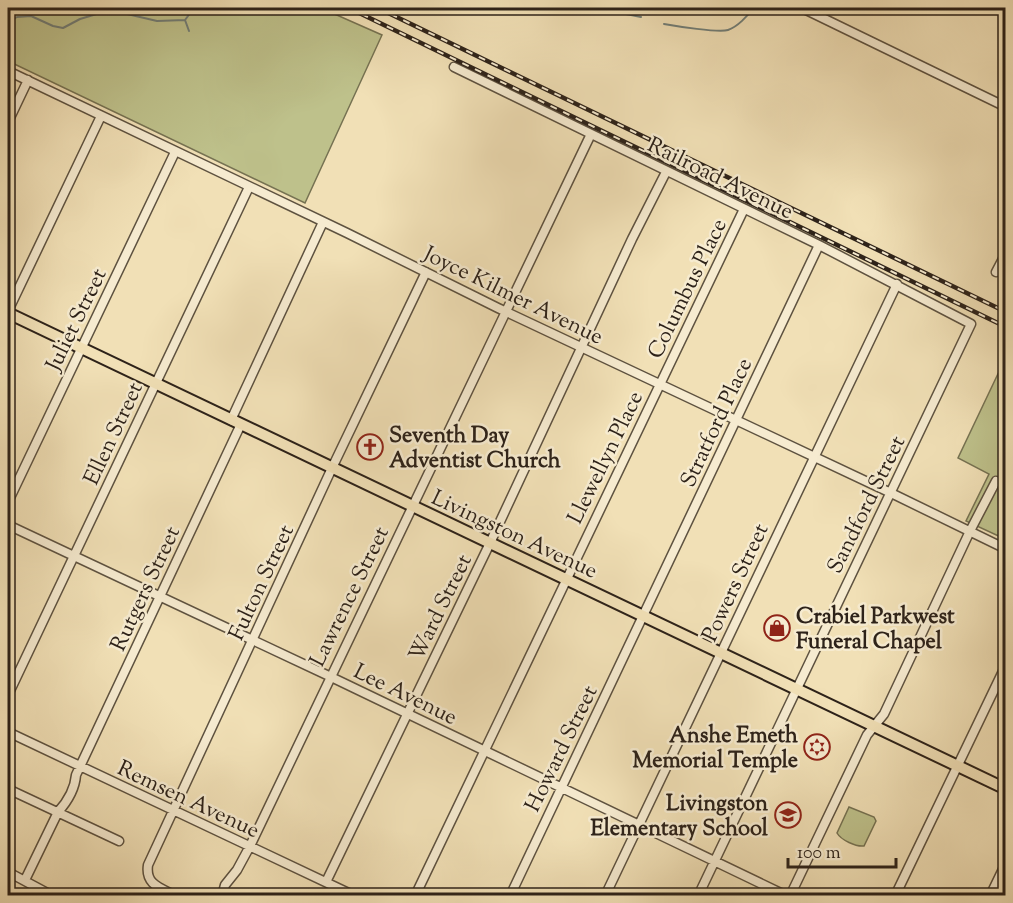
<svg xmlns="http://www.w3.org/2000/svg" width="1013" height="903" font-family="'Sorts Mill Goudy',serif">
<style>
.park{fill:#bec18b;stroke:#767252;stroke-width:1.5}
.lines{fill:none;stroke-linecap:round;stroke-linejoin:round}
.stream{stroke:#717e78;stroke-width:2}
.minor-casing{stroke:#5e5240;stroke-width:11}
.major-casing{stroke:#2d2219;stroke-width:14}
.minor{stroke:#f6ebd0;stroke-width:8}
.major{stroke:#f1e0b6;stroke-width:10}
.rail-casing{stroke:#2d2219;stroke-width:4.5}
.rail{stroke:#f6ebd0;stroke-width:2;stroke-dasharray:7;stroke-linecap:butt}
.labels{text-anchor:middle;stroke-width:5;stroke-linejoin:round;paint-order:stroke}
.street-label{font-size:22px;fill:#2d2219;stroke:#f6ebd0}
.poi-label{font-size:22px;font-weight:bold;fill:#2d2219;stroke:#f6ebd0;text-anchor:start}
</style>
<rect width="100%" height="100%" fill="#f1e0b6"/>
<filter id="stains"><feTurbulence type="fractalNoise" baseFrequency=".00333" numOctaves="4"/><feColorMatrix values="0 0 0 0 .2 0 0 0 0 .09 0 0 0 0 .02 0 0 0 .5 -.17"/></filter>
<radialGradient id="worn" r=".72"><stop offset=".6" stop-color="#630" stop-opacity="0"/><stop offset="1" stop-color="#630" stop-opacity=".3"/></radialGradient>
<!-- park -->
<path class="park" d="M 8,8 L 321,8 L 382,35 L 305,203 L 8,61 Z
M 1005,359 L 1005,539 L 966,521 L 989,474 L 958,458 Z
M 849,807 L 874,817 L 876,821 L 864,846 C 856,847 841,840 837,833 Z"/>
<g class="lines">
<!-- stream -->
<path class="stream" d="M 614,8 L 626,14 L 641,17
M 185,20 L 189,31
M 8,22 L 17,17 L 31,16 L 53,26 L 63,28 L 80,19 L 110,10 L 157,21 L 185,20 L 194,8
M 664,24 C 675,26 719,33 728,30 C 737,27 748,16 753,8"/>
<!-- minor casing -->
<g class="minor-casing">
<path id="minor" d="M 802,8 L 1006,107
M 454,67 L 819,245 L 971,324 L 698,896
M 8,71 L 347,233 L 498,308 L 891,493 L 1006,549
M 8,122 L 28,80
M 996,272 L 1006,253
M 8,311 L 101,116
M 231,420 L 323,222
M 8,502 L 175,152
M 8,525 L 329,676 L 787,896
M 8,695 L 249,187
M 8,732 L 355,896
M 8,789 L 119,841
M 8,872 L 53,896
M 25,880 L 58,812 C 67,802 75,788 76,775 L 241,424
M 326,882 L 490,543 L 632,239 L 666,172
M 176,896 C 161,888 145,885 148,865 L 332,468 L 426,272
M 222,896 L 225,885 L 237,870 L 250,846 L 591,134
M 415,896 L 744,209
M 510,896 L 819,245
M 605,896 L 897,284
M 790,896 L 867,735 L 884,714 L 970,531 L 996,481
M 895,896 L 1006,665
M 990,896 L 1006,863"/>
</g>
<!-- major casing -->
<g class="major-casing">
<path id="major" d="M 8,313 L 1006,789"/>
</g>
<!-- minor -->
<use href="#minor" class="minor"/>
<!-- major -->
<use href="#major" class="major"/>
<!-- rail casing -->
<g class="rail-casing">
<path id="rail" d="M 349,8 L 1006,327
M 378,8 L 1006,312"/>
</g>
<!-- rail -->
<use href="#rail" class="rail"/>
</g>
<!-- icons -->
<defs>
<g id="church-ring" transform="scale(1.35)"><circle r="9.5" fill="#f6ebd0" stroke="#8f2418" stroke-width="1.5"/><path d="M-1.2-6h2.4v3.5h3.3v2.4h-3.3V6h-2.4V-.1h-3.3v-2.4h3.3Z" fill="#8f2418"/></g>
<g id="shop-ring" transform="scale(1.35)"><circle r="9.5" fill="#f6ebd0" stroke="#8f2418" stroke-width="1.5"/><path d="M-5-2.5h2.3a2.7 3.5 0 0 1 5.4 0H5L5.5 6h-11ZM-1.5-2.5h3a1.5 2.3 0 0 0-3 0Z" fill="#8f2418"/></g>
<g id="synagogue-ring" transform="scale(1.35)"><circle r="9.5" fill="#f6ebd0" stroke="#8f2418" stroke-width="1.5"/><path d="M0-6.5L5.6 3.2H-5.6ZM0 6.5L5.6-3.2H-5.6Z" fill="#8f2418"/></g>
<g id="school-ring" transform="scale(1.35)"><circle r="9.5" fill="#f6ebd0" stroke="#8f2418" stroke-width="1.5"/><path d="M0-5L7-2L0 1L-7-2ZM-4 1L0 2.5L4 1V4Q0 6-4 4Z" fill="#8f2418"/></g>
</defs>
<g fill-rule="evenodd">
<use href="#church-ring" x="370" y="447"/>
<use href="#shop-ring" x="777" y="628"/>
<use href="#synagogue-ring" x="817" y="747"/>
<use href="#school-ring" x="788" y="815"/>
</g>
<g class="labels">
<!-- street labels -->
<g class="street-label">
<text transform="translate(721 177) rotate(26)" y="8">Railroad Avenue</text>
<text transform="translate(686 288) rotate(-64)" y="8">Columbus Place</text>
<text transform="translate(514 294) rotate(26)" y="8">Joyce Kilmer Avenue</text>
<text transform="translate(75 319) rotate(-64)" y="8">Juliet Street</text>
<text transform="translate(715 422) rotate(-65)" y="8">Stratford Place</text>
<text transform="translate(112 433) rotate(-65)" y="8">Ellen Street</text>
<text transform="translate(604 457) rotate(-64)" y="8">Llewellyn Place</text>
<text transform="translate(865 504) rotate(-64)" y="8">Sandford Street</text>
<text transform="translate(515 533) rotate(25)" y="8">Livingston Avenue</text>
<text transform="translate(260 582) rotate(-65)" y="8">Fulton Street</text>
<text transform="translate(734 582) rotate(-65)" y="8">Powers Street</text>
<text transform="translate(144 588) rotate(-65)" y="8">Rutgers Street</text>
<text transform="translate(348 596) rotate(-64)" y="8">Lawrence Street</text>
<text transform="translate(439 607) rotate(-64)" y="8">Ward Street</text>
<text transform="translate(406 693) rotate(26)" y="8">Lee Avenue</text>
<text transform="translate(560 748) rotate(-64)" y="8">Howard Street</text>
<text transform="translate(189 798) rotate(25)" y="8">Remsen Avenue</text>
</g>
<!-- poi labels -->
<g class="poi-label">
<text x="389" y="442">Seventh Day<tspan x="389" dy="25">Adventist Church</tspan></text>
<text x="796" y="623">Crabiel Parkwest<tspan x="796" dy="25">Funeral Chapel</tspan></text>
<text x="798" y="742" text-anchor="end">Anshe Emeth<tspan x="798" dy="25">Memorial Temple</tspan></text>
<text x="768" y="810" text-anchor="end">Livingston<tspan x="768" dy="25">Elementary School</tspan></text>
</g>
</g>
<!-- margin -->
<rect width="1013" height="903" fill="none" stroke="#f1e0b6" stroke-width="30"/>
<rect x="9" y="9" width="995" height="885" fill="none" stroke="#2d2219" stroke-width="3"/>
<rect x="15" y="15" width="983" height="873" fill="none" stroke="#2d2219" stroke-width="1.5"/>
<!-- scale -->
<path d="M788 858v9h108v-9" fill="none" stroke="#2d2219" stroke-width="3"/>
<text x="797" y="858" font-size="18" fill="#2d2219" stroke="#f6ebd0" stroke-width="4.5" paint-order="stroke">100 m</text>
<rect width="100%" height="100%" filter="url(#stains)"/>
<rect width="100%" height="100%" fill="url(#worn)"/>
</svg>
